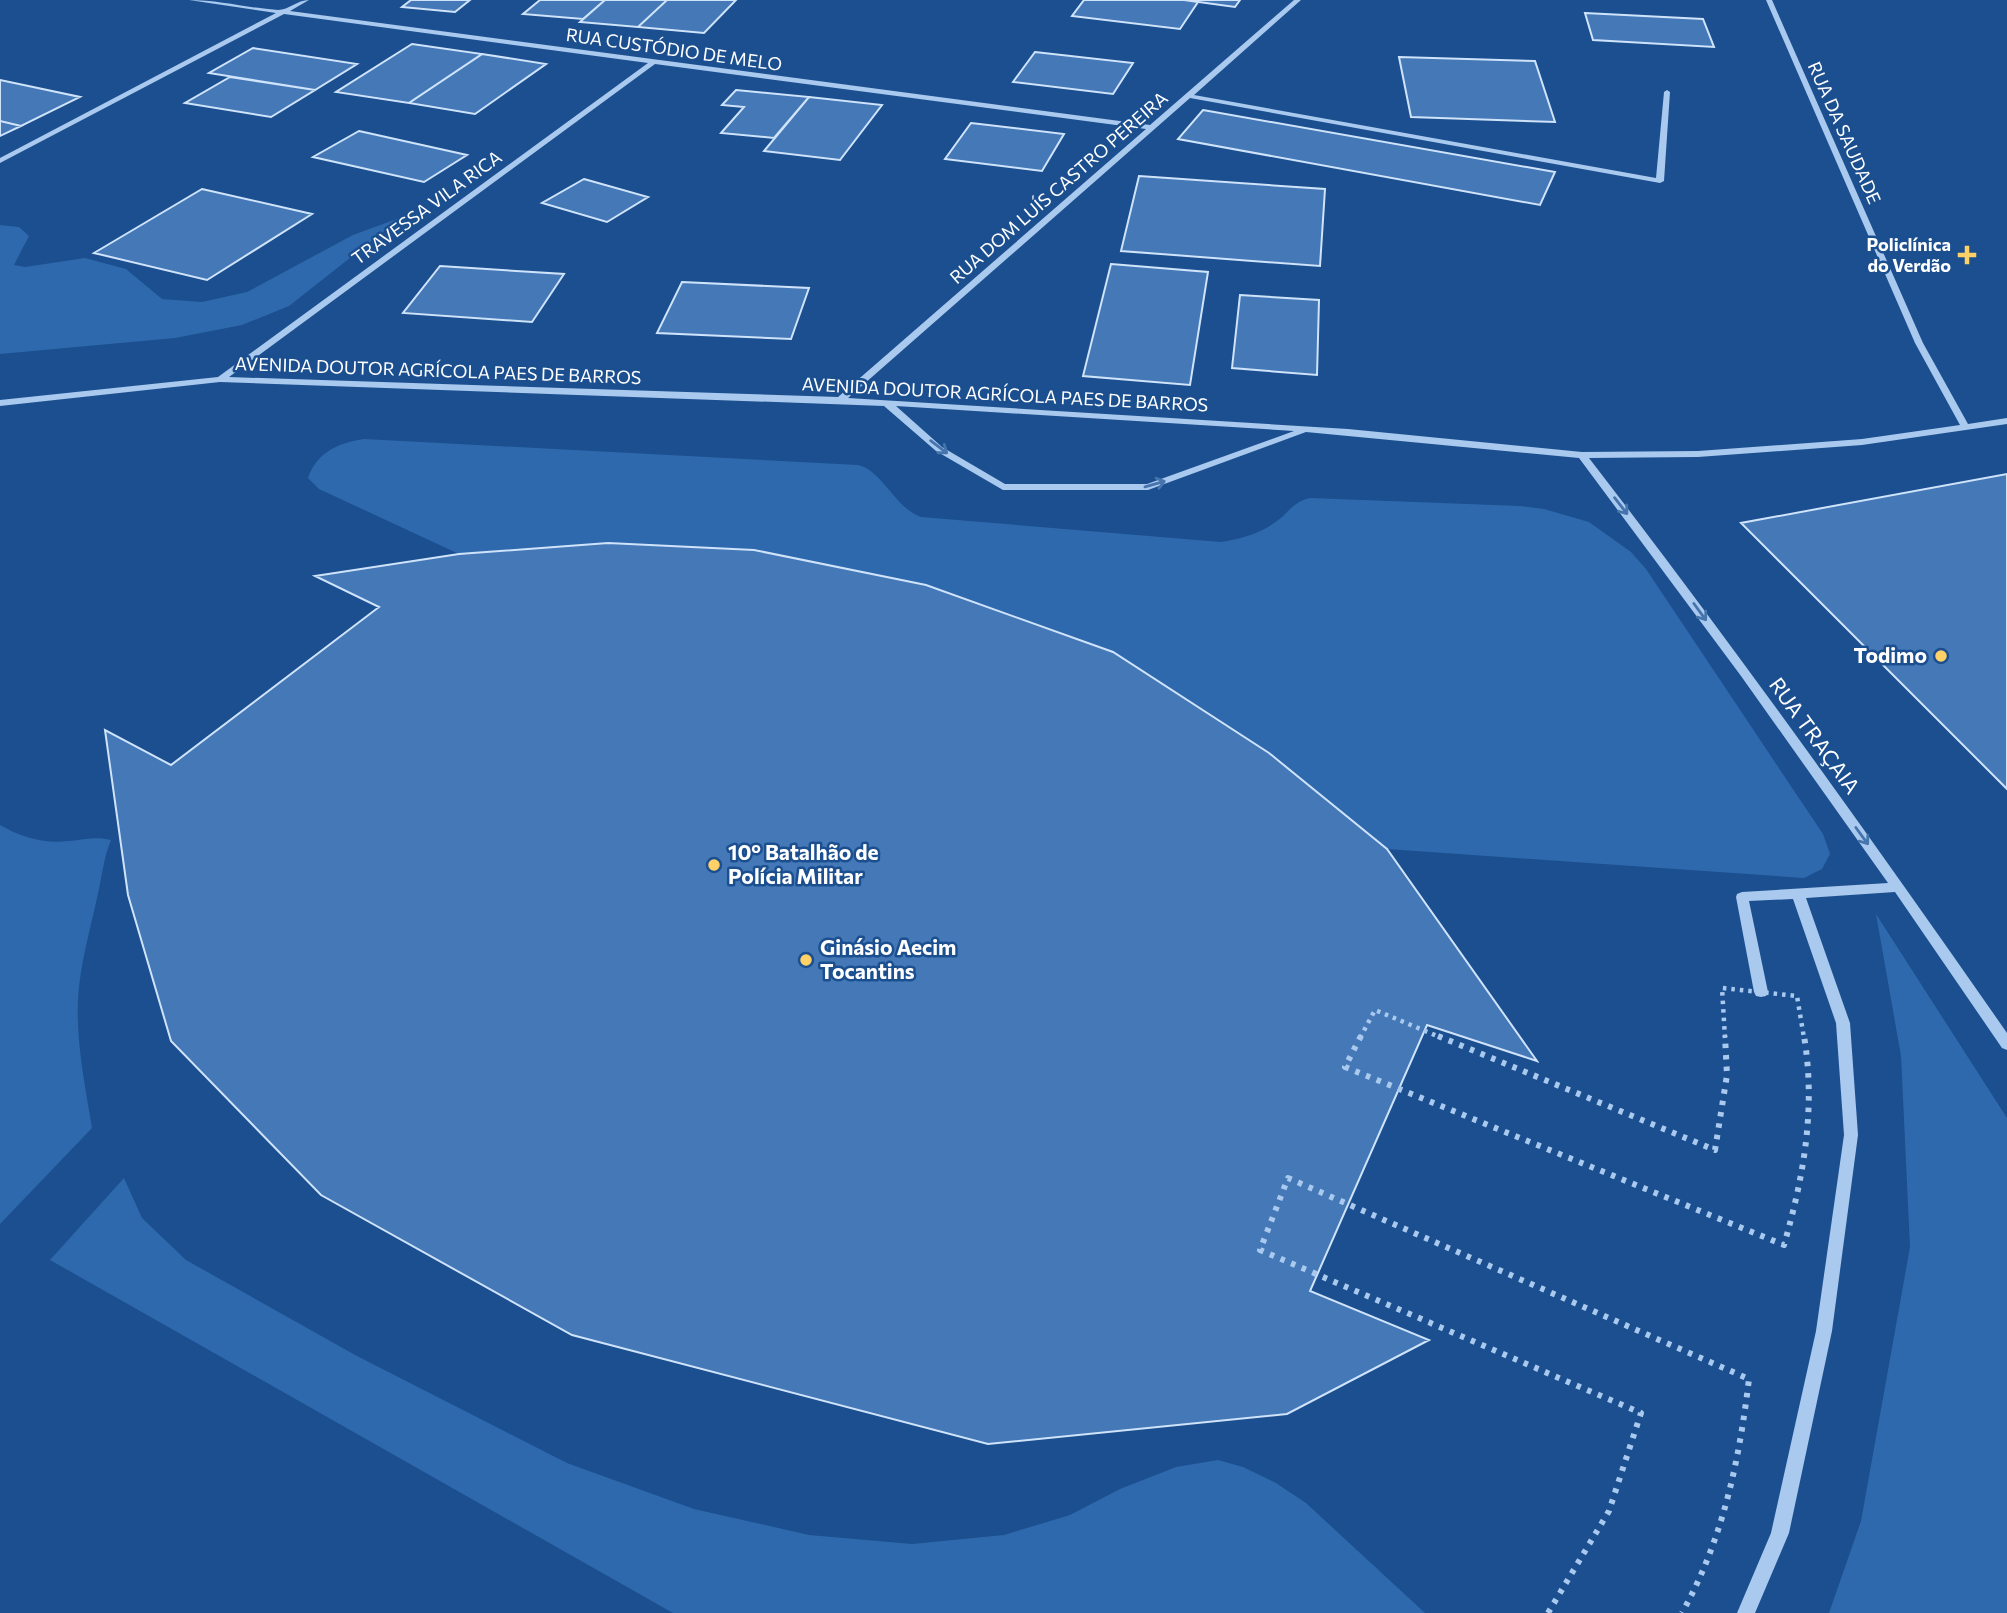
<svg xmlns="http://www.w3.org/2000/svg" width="2007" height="1613" font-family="Commissioner,sans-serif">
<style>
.green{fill:#2e69ad}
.building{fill:#4478b7;stroke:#cfe3fa;stroke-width:2}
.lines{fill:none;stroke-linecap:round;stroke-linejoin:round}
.path-far1{stroke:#a9c9ee;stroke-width:4.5;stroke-dasharray:3.5 5;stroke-linecap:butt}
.path{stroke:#a9c9ee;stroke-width:6;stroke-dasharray:4.5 7;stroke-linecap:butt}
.minor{fill:#a9c9ee;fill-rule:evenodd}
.oneway{stroke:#4674ac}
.poi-dot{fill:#ffd166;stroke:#1b4f8f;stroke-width:2.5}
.labels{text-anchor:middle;stroke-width:5;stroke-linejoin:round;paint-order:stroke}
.far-street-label{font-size:18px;fill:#fff;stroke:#1b4f8f}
.far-poi-label{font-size:18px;font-weight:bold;fill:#fff;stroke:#1b4f8f;text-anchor:end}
.poi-label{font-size:21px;font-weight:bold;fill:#fff;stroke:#1b4f8f;text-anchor:start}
.street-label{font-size:21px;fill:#fff;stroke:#1b4f8f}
</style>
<rect width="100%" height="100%" fill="#1b4f8f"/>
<!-- green -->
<path class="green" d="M 402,217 L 289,306 L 242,325 L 175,338 L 0,354 L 0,225 L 19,227 L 29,236 L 14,265 L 25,267 L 85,258 L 126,269 L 162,299 L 202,302 L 247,292 L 353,235 Z
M 364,439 L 858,465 C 882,470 895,508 921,517 L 1221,542 C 1239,539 1259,534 1274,523 C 1290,513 1290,503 1310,498 L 1520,506 L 1544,509 L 1589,522 L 1631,552 L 1646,569 L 1823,834 L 1830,854 L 1822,869 L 1804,878 L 1387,849 L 1269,753 L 1113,652 L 926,585 L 459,554 L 319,489 L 308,478 C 317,452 338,443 364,439 Z
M 0,825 C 21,837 44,844 68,841 C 85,840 95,836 111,840 C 103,859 102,878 97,898 C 90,930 80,965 78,999 C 76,1042 85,1085 92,1128 L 0,1224 Z
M 1876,914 L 2007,1118 L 2007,1613 L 1829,1613 L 1861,1521 L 1910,1247 L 1901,1056 Z
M 124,1178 L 142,1218 L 186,1260 L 357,1356 L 567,1463 L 694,1509 L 809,1535 L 912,1544 L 1004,1535 L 1070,1515 L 1120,1489 L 1176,1467 L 1218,1460 L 1243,1467 L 1276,1483 L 1306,1503 L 1425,1613 L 673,1613 L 50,1260 Z"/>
<!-- building -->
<path class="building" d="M 411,0 L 470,0 L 455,12 L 402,7 Z
M 540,0 L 605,0 L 583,19 L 523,14 Z
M 605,0 L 667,0 L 638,27 L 580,22 Z
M 667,0 L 736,0 L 704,33 L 638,27 Z
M 1084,0 L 1184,0 L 1198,2 L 1180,29 L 1072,16 Z
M 1184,0 L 1240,0 L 1235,7 Z
M 1585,13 L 1703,19 L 1714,47 L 1593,40 Z
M 412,44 L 482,54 L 409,103 L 336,92 Z
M 253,48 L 357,64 L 315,90 L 209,73 Z
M 1035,52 L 1133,63 L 1113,94 L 1013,82 Z
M 482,54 L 546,64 L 475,114 L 409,103 Z
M 1399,57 L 1535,61 L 1555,122 L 1411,117 Z
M 230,77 L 315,90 L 271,117 L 185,103 Z
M 0,80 L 80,97 L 21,126 L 0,121 Z
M 736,90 L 809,97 L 774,138 L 721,133 L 744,107 L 722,105 Z
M 809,97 L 882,105 L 840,160 L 764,151 Z
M 1203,110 L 1555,172 L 1540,205 L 1178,139 Z
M 0,121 L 21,126 L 0,136 Z
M 971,123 L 1064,134 L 1042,171 L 945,159 Z
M 359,131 L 467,155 L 424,182 L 313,157 Z
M 1139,176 L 1325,189 L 1320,266 L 1121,251 Z
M 584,179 L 648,197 L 607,222 L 542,203 Z
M 202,189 L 312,214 L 207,280 L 94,253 Z
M 1111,264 L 1208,272 L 1190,385 L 1083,376 Z
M 440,266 L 564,274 L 532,322 L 403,313 Z
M 682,282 L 809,288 L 791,339 L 657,333 Z
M 1240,295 L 1319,300 L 1317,375 L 1232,368 Z
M 2007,474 L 2007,789 L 1741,523 Z
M 608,543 L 754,550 L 926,585 L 1113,652 L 1269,753 L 1387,849 L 1537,1061 L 1427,1025 L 1310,1291 L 1429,1340 L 1287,1414 L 988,1444 L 572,1335 L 321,1195 L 171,1041 L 128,895 L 105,730 L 171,765 L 379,607 L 315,576 L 459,554 Z"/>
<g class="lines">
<!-- path-far1 -->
<path class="path-far1" d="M 1360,1038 L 1375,1010 L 1442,1038
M 1725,1038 L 1722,988 L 1797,996 L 1804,1038"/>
<!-- path -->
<path class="path" d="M 1361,1036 L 1345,1067 L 1784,1245 C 1804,1175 1816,1108 1804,1036
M 1438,1036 L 1715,1150 L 1727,1075 L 1725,1036
M 1548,1613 L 1609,1511 L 1641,1413 L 1260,1250 L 1288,1178 L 1749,1379 C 1739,1462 1723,1539 1682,1613"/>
<!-- minor -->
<path class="minor" d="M 189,0 C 219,0 248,8 278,10 C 289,10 297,0 309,0 L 290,11 L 1150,125 L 1294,0 L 1301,0 L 1194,95 L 1656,178 L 1664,92 L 1667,90 L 1670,92 L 1664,181 L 1660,183 L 1190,98 L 848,398 L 1348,429 L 1582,452 L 1698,451 L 1862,439 L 1960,425 L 1915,343 L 1766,0 L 1772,0 L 1923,343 L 1968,424 L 2007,418 L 2007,424 L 1862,445 L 1698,457 L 1589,458 C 1734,646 1872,839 2007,1033 L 2007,1050 L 2002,1048 L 1895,892 L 1806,898 L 1850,1023 L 1858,1135 L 1832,1331 L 1789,1533 L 1755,1613 L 1737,1613 L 1771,1533 L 1816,1331 L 1844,1135 L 1836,1023 L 1793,899 L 1749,901 L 1768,992 L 1766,996 L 1761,997 L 1756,996 L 1754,992 L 1736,897 L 1737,894 L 1742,892 L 1888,883 L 1741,676 L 1579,458 L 1306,432 L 1148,490 L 1003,490 L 936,451 L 884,406 L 220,382 L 0,406 L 0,400 L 218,377 L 648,63 L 284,14 L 0,163 L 0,158 L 276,13 ZM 655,64 L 1146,129 L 838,397 L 229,377 ZM 896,406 L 1294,431 L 1147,484 L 1005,484 L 942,447 Z"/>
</g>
<!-- one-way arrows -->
<defs><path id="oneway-shaft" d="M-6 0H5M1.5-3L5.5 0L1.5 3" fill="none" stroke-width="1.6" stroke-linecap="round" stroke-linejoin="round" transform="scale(1.75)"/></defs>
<g class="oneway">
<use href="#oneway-shaft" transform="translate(939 447) rotate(37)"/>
<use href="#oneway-shaft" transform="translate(1155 484) rotate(-16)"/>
<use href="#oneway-shaft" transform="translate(1621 506) rotate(52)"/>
<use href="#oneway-shaft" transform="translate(1700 612) rotate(54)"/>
<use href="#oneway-shaft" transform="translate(1862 836) rotate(54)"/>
</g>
<!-- markers -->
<g class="poi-dot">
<path d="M1963.5 244.5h7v7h7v7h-7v7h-7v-7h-7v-7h7z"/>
<circle cx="1941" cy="656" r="7"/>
<circle cx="714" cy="865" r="7"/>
<circle cx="806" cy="960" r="7"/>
</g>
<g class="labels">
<!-- far-street labels -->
<g class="far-street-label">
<text transform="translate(674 50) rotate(8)" y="6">RUA CUSTÓDIO DE MELO</text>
<text transform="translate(1844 133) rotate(66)" y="6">RUA DA SAUDADE</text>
<text transform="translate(1059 188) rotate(-41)" y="6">RUA DOM LUÍS CASTRO PEREIRA</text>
<text transform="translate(427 208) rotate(-36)" y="6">TRAVESSA VILA RICA</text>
<text transform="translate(438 371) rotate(2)" y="6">AVENIDA DOUTOR AGRÍCOLA PAES DE BARROS</text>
<text transform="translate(1005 395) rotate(3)" y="6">AVENIDA DOUTOR AGRÍCOLA PAES DE BARROS</text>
</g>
<!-- far-poi labels -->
<g class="far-poi-label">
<text x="1951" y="251">Policlínica<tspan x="1951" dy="21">do Verdão</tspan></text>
</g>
<!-- poi labels -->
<g class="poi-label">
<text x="1927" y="663" text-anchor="end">Todimo</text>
<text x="728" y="860">10º Batalhão de<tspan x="728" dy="24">Polícia Militar</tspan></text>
<text x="820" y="955">Ginásio Aecim<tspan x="820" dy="24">Tocantins</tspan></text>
</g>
<!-- street labels -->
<g class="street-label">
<text transform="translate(1814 736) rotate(54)" y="7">RUA TRAÇAIA</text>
</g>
</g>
</svg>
